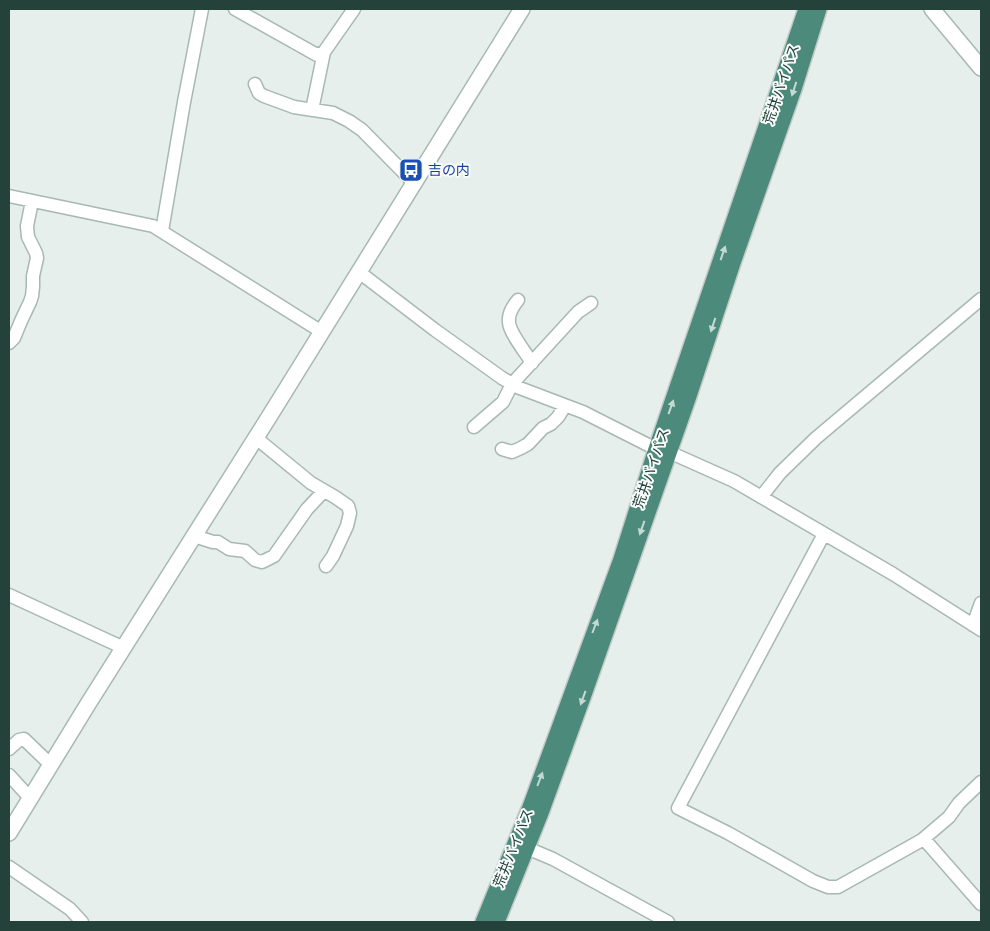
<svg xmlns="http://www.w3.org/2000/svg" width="990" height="931" font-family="'Public Sans','Noto Sans JP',sans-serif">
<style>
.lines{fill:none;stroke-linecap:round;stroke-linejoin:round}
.minor-casing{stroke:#a8b8b2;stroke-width:15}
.tertiary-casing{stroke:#a8b8b2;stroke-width:18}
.trunk-casing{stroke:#c2cac8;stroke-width:18}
.minor{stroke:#fff;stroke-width:12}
.tertiary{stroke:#fff;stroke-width:15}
.trunk{stroke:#4c8a7c;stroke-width:15}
.oneway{fill:#c4d9d4}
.labels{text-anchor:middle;stroke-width:4;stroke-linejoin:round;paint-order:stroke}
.street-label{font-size:14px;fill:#24423a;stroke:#f7fbf9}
.transit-label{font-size:14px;fill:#164399;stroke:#f7fbf9;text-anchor:start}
</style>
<rect width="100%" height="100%" fill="#e6efeb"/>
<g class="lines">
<!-- minor casing -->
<g class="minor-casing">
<path id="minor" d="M 235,9 L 317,55 L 324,52 L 354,9
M 255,84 L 259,93 L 264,96 L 294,107 L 333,113 L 349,121 L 362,130 L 414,183
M 312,110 L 324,52
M 9,196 L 153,226 L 322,332
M 162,231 L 184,102 L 202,9
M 359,272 L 435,330 L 502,378 L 517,387 L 583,412 L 656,449
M 518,300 C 513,306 508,314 509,322 C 509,332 526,353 532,363
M 9,343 L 14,338 L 21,321 L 30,302 L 32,296 L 33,287 L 33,276 L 37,258 L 36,253 L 28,237 L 27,226 L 32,201
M 474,427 L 503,402 L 512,384 L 578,312 L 591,303
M 256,438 L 311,483 L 335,497 L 348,506 L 350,513 L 347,526 L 333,556 L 326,566
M 502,449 L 512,452 L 521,448 L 528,444 L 543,428 L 551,424 L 558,417 L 565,406
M 669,452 L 734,481 L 893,574 L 981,630
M 761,497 L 780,473 L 816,438 L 981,299
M 824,534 L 678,808 L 728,833 L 813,881 L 828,887 L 838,887 L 922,840 L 949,817 L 959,803 L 981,782
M 194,536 L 213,542 L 218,542 L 229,549 L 245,551 L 255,560 L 262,562 L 274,556 L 307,509 L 324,491
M 9,595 L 124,648
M 973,625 L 981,603
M 9,749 L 19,740 L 24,739 L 51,765
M 9,775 L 30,798
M 924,839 L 981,904
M 527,848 L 553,859 L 668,922
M 9,867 L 70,909 L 82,922"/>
</g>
<!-- tertiary casing -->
<g class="tertiary-casing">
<path id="tertiary" d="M 932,9 L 981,68
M 9,833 L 88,704 L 269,417 L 522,9"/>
</g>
<!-- trunk casing -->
<g class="trunk-casing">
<path id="trunk" d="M 483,922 L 530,807 L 621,559 L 656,449 L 806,9
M 497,922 L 541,813 L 585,692 L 688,399 L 733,263 L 794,89 L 819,9"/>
</g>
<!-- minor -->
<use href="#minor" class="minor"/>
<!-- tertiary -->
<use href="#tertiary" class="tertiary"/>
<!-- trunk -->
<use href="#trunk" class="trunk"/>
</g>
<!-- one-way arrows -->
<defs><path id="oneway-solid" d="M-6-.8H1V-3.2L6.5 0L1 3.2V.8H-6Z" transform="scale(1.25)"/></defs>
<g class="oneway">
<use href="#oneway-solid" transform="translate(794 89) rotate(108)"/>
<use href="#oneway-solid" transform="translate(723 253) rotate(-71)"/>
<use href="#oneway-solid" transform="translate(713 325) rotate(108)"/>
<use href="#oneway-solid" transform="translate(671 407) rotate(-70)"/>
<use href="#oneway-solid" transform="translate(642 528) rotate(109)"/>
<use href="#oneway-solid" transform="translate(595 626) rotate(-69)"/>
<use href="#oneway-solid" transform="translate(583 698) rotate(110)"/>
<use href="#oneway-solid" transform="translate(540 779) rotate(-69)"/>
</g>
<!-- icons -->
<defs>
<g id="bus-square" transform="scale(1.25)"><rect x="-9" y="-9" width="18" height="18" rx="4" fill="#1a4fb4" stroke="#f7fbf9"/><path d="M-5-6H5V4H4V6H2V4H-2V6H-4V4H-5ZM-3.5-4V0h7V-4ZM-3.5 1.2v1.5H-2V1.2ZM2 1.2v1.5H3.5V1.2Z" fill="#fff"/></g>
</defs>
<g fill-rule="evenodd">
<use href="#bus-square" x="411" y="170"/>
</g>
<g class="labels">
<!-- street labels -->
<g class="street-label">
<text transform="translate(781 84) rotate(-71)" y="5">荒井バイパス</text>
<text transform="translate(651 468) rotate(-71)" y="5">荒井バイパス</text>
<text transform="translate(513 848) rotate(-68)" y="5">荒井バイパス</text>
</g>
<!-- transit labels -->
<g class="transit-label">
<text x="428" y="175">吉の内</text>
</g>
</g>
<!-- border -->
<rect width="990" height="931" fill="none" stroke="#24423a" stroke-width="20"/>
</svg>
